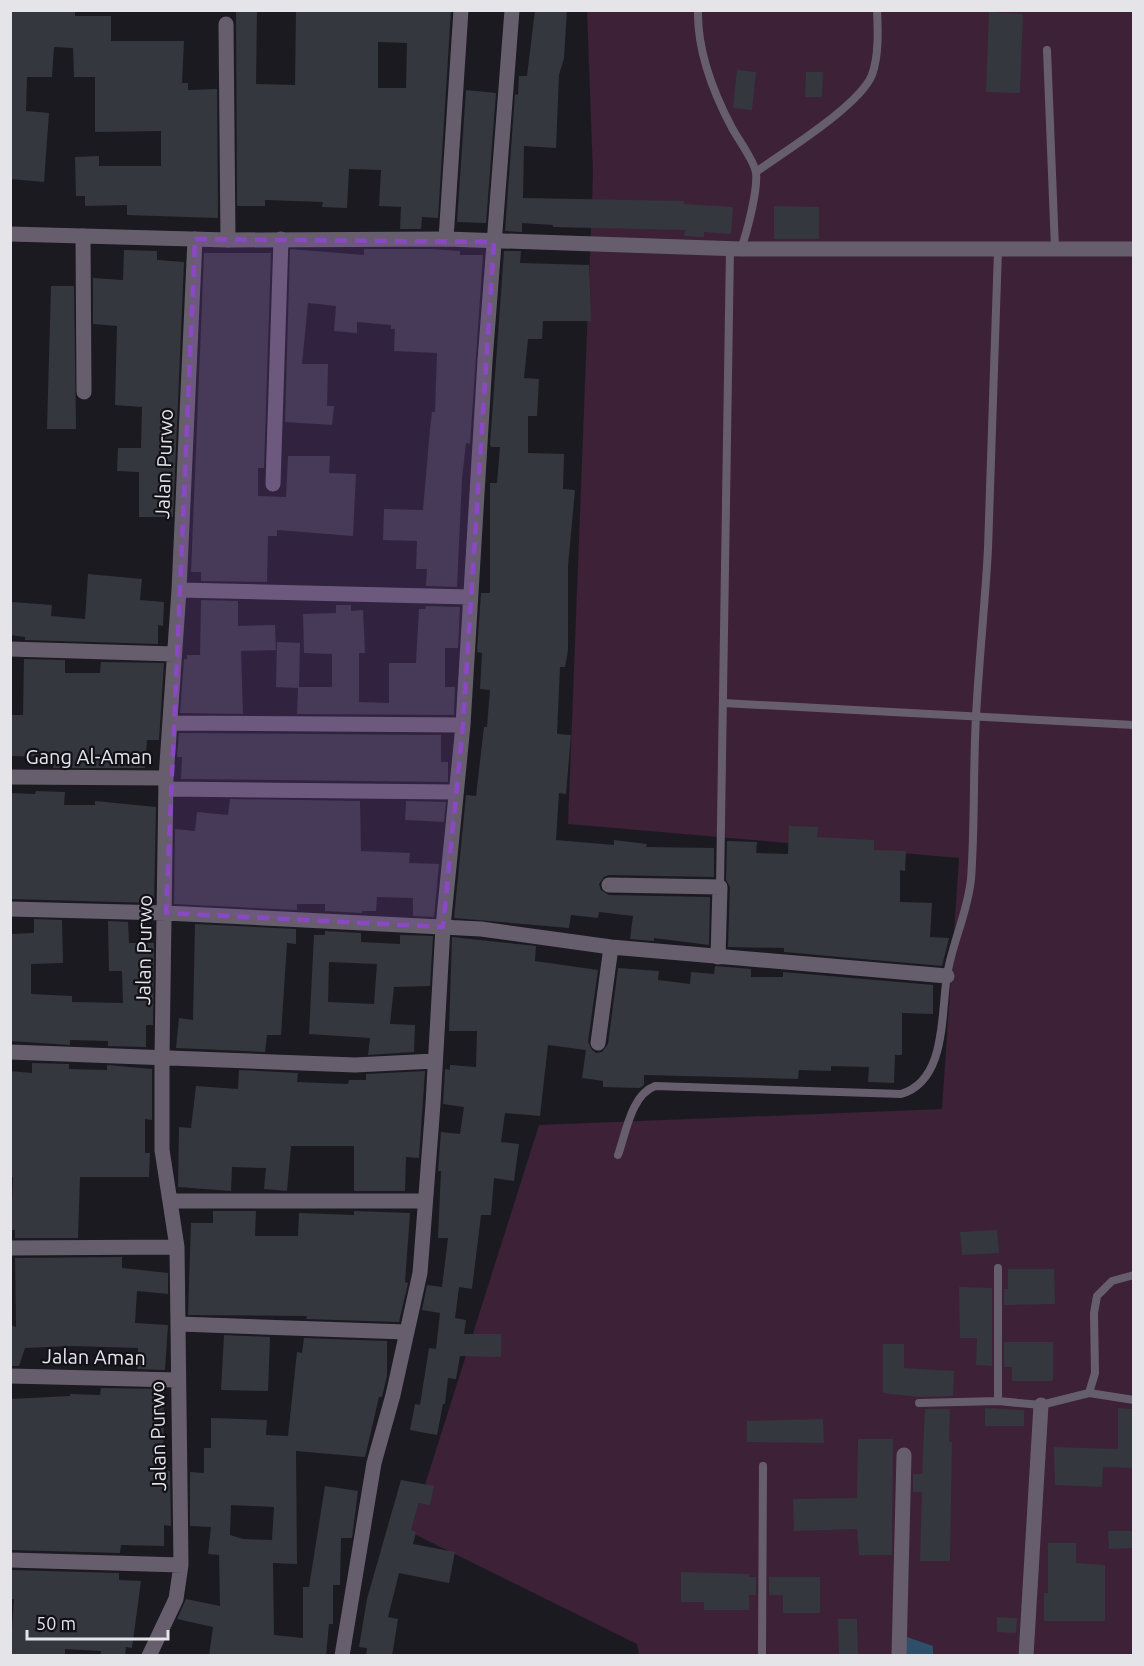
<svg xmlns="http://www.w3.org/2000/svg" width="1144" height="1666" font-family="Ubuntu,sans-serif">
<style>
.green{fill:#3c2137}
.water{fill:#2f4e6a}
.building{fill:#35373e;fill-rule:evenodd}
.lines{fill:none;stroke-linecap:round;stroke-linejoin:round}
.service{stroke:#675e6d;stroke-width:8}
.minor{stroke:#675e6d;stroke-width:15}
.tertiary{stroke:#675e6d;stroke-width:15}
.marked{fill:#8b48c5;fill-opacity:0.2;stroke:#8b48c5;stroke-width:4.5;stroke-dasharray:12 8;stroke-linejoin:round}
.labels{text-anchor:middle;stroke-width:4.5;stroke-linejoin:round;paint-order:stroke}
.street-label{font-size:20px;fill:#e5e4e9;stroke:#121117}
</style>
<rect width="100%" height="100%" fill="#1b1a20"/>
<!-- green -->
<path class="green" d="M 587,11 L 1133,11 L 1133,1655 L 639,1655 L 637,1644 L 410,1532 L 539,1125 L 942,1109 L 959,858 L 568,824 L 593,175 Z"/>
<!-- water -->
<path class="water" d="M 907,1637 L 933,1646 L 933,1655 L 904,1656 Z"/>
<!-- building -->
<path class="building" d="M 236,10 L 257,10 L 256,84 L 295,85 L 296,11 L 451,10 L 438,218 L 422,217 L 421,229 L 400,229 L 401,207 L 379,206 L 381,170 L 349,169 L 347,208 L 322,207 L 323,202 L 265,200 L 265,206 L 237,206 ZM 378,42 L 407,43 L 406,88 L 378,88 Z
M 535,10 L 567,10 L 564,58 L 559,75 L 556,148 L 524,146 L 523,198 L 684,201 L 684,204 L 733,207 L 731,234 L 704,232 L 704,237 L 684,236 L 685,230 L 553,227 L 553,225 L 522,223 L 522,232 L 505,231 L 515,94 L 518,95 L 519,76 L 527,76 Z
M 10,11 L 75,11 L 75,16 L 111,16 L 111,41 L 184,41 L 182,83 L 188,83 L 188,90 L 217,89 L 218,218 L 127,215 L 127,205 L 85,206 L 85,196 L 76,196 L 75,157 L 99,156 L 99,166 L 161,166 L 161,131 L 95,132 L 95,77 L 74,77 L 73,48 L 54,47 L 52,77 L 27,77 L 26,111 L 49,113 L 44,182 L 10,179 Z
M 989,12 L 1023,14 L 1020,93 L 986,92 Z
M 737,70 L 756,72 L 752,110 L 733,108 Z
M 806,72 L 823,72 L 822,97 L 805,97 Z
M 466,90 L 496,93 L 486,223 L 457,222 Z
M 774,206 L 819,207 L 819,239 L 774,239 Z
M 290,249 L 364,255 L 364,249 L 433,249 L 460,251 L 460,255 L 483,255 L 470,444 L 466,443 L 462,479 L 457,587 L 426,586 L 427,569 L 416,569 L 417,541 L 383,540 L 384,509 L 423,510 L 430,429 L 432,412 L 435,412 L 437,353 L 394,351 L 395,329 L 391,329 L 391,325 L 357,322 L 357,333 L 334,331 L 336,306 L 308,303 L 302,364 L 328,364 L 327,406 L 334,406 L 332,425 L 285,422 Z
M 124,250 L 157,251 L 157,260 L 184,262 L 173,517 L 139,517 L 139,472 L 117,471 L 118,448 L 141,448 L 142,407 L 115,405 L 117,326 L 93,324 L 93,278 L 123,280 Z
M 504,251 L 521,251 L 520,263 L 589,265 L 591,321 L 543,321 L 542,339 L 528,339 L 524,378 L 539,379 L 537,416 L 528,416 L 528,453 L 564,454 L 563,489 L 575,490 L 568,566 L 568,650 L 565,667 L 560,667 L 557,734 L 571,735 L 566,794 L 559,793 L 556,840 L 614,845 L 614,840 L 647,844 L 646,847 L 714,848 L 714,877 L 609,875 L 604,877 L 599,884 L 601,890 L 609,895 L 710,897 L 709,945 L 654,938 L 654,941 L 630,939 L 633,916 L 599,912 L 598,918 L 571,915 L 569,928 L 454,918 L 466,795 L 476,796 L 484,727 L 487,727 L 490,690 L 480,689 L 482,653 L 477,652 L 481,593 L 490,593 L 490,483 L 497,483 L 500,447 L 491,447 L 490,444 Z
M 204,253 L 271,253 L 264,468 L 258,468 L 258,496 L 286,497 L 288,456 L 330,456 L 329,473 L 356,474 L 353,536 L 277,530 L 277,536 L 268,536 L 267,582 L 201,581 L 201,572 L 191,572 Z
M 51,286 L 74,286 L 76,429 L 47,429 Z
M 88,574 L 142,579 L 140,600 L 164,602 L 163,626 L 158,625 L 158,644 L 25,640 L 25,637 L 10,635 L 12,602 L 52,605 L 51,616 L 85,619 Z
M 201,600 L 238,601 L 238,626 L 275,625 L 276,650 L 241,651 L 243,714 L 180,713 L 184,659 L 187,659 L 187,655 L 200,655 Z
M 336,605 L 351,605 L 351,611 L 363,610 L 365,653 L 359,653 L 359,702 L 389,703 L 389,663 L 416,663 L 419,609 L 425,609 L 426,606 L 460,607 L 458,648 L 445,648 L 445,687 L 455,687 L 454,715 L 297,714 L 298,688 L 276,687 L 277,642 L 300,643 L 299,687 L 332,687 L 332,654 L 304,653 L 303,614 L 336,613 Z
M 24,659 L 65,660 L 65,673 L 100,673 L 101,662 L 164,663 L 159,740 L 147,740 L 145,768 L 53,768 L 53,757 L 10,756 L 10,715 L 23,715 Z
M 179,733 L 441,735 L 441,762 L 448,762 L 448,782 L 181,779 L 182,757 L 177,757 Z
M 36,791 L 65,792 L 64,805 L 95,805 L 95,801 L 156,807 L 154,903 L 10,899 L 10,793 L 35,794 Z
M 230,799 L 360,801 L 361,851 L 410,853 L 409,863 L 439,864 L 434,917 L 413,916 L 413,898 L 377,897 L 376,911 L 362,911 L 362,913 L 325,911 L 325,904 L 297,904 L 297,910 L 174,904 L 175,829 L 195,831 L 197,812 L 228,815 Z
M 406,801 L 446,802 L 444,822 L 405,820 Z
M 789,826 L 818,827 L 817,837 L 874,840 L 874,850 L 906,851 L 905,871 L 900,870 L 900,902 L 932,903 L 930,937 L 949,938 L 942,966 L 784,952 L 784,948 L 728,947 L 730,887 L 726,880 L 727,841 L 757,842 L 756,853 L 788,854 Z
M 34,919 L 62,920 L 63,963 L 31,964 L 31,994 L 72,996 L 72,1002 L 123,1003 L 122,971 L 109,971 L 108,921 L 128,922 L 129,943 L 154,943 L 153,1025 L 146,1025 L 146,1047 L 108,1046 L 108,1041 L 70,1040 L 70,1045 L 10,1041 L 10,934 L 34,933 Z
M 195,924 L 296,929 L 296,944 L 287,943 L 281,1035 L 267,1035 L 265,1052 L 176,1048 L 179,1018 L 193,1020 Z
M 325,931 L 361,933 L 361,942 L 400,944 L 400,935 L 433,936 L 430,986 L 394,987 L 390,1024 L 415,1025 L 414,1052 L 368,1055 L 370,1038 L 309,1034 L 314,935 L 325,935 ZM 329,962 L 377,964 L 374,1004 L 328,1002 Z
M 452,937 L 536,946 L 535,961 L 598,970 L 588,1042 L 592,1050 L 596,1053 L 602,1052 L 608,1044 L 618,968 L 659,971 L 658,980 L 690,984 L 691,972 L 714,974 L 715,966 L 751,969 L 751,977 L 783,977 L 783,972 L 933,985 L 933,1014 L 902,1013 L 902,1055 L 895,1055 L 894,1083 L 868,1082 L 869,1067 L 831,1066 L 831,1071 L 799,1070 L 798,1079 L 644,1075 L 644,1085 L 640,1088 L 603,1087 L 603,1081 L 582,1078 L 586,1050 L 548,1045 L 540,1116 L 505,1113 L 501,1142 L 519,1144 L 514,1181 L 494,1178 L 491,1215 L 481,1215 L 472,1289 L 459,1287 L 455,1318 L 466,1320 L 464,1334 L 501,1334 L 501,1357 L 460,1356 L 456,1379 L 448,1378 L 445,1404 L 443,1404 L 437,1435 L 410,1430 L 415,1404 L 420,1405 L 429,1348 L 436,1349 L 440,1313 L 422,1310 L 427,1285 L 442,1287 L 448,1238 L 438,1238 L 441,1171 L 438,1171 L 441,1132 L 460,1134 L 464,1107 L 443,1104 L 445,1069 L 450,1070 L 450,1065 L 476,1067 L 477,1031 L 449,1031 Z
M 32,1063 L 69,1064 L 69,1069 L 107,1070 L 107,1065 L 152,1069 L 152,1120 L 145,1119 L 145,1153 L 150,1153 L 149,1177 L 80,1177 L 78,1238 L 15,1238 L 15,1230 L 11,1230 L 13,1177 L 10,1177 L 10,1071 L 32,1073 Z
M 239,1070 L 298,1073 L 297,1082 L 348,1084 L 349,1080 L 366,1080 L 366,1074 L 425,1071 L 419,1158 L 406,1157 L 405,1191 L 354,1191 L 354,1146 L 291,1146 L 287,1191 L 264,1189 L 266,1168 L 232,1167 L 231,1191 L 178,1187 L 179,1127 L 191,1128 L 196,1086 L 238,1089 Z
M 213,1211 L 256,1211 L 255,1236 L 298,1236 L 299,1213 L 354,1215 L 354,1211 L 410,1213 L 405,1282 L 408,1283 L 399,1322 L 306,1319 L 307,1316 L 188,1315 L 191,1223 L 213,1223 Z
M 997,1230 L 999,1253 L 962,1255 L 960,1232 Z
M 122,1257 L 122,1268 L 168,1273 L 168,1294 L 137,1291 L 135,1323 L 168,1325 L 165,1370 L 137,1369 L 138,1348 L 72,1346 L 25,1348 L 19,1366 L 10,1366 L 10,1325 L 16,1327 L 15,1258 Z
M 1008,1269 L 1054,1269 L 1055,1304 L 1004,1305 L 1004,1289 L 1008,1289 Z
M 959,1287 L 992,1288 L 992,1366 L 976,1365 L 977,1338 L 960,1338 Z
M 224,1335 L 270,1337 L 268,1391 L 221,1390 Z
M 304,1338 L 387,1341 L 387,1376 L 382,1397 L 379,1397 L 365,1457 L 296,1451 L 297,1564 L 273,1563 L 274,1635 L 303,1638 L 303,1587 L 309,1587 L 325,1486 L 358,1491 L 352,1538 L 341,1538 L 340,1585 L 333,1585 L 333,1624 L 329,1624 L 326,1656 L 209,1656 L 213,1627 L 177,1619 L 186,1599 L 220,1606 L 219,1555 L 208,1554 L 211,1527 L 190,1526 L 190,1472 L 204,1473 L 204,1448 L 211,1448 L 211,1418 L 267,1420 L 266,1435 L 288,1436 L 297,1352 L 302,1353 ZM 231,1505 L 274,1507 L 272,1540 L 243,1539 L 230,1535 Z
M 1004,1342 L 1053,1342 L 1053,1381 L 1012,1381 L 1012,1367 L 1004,1367 Z
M 883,1344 L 904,1344 L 904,1368 L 954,1371 L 953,1396 L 918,1397 L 883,1393 Z
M 101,1388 L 164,1389 L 163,1471 L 170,1471 L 171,1526 L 164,1525 L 164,1546 L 121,1545 L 120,1553 L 10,1550 L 10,1399 L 70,1396 L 70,1394 L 100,1395 Z
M 985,1408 L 1024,1410 L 1024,1426 L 985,1426 Z
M 1118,1408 L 1134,1409 L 1134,1468 L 1103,1467 L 1102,1487 L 1055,1485 L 1054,1447 L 1118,1449 Z
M 925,1409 L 950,1409 L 949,1442 L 952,1442 L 950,1561 L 920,1561 L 922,1492 L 913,1492 L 913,1474 L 922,1474 Z
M 823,1419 L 824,1443 L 747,1442 L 747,1421 Z
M 858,1439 L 893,1439 L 892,1555 L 859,1555 L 857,1529 L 794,1531 L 793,1499 L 857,1498 Z
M 401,1480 L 434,1486 L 430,1505 L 419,1503 L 411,1530 L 416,1532 L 413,1544 L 455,1552 L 449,1583 L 399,1573 L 388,1617 L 398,1619 L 392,1656 L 366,1656 L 367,1648 L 359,1647 L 367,1599 Z
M 1108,1531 L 1134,1531 L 1134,1548 L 1109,1549 Z
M 1048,1543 L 1076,1543 L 1076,1563 L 1105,1565 L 1105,1621 L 1044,1621 L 1044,1593 L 1048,1593 Z
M 10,1570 L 119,1573 L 119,1580 L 141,1581 L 132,1648 L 126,1647 L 125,1656 L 100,1656 L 101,1651 L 65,1649 L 65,1656 L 10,1656 L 14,1599 L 10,1599 Z
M 681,1572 L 749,1574 L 749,1577 L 756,1577 L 756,1595 L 749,1595 L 749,1610 L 704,1610 L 704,1602 L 681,1602 Z
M 769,1577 L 820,1577 L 820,1613 L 783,1613 L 783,1595 L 769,1595 Z
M 997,1617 L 1017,1618 L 1016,1633 L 997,1632 Z
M 838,1619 L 857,1619 L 858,1656 L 839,1656 Z"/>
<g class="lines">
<!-- service -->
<path class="service" d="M 698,10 C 697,50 714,94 732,128 C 738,139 755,162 756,173 C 758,190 747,232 741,249
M 1047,50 L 1055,248
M 756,172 C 785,151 859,106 872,75 C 879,55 878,31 877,10
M 723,703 L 1134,725
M 720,887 L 730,248
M 618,1155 C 626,1133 631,1095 655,1086 L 901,1094 C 949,1080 940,1008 948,970 C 954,939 968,910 971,879 C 975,825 973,770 976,716 C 979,660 985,604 988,549 C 992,449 994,350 998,250
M 998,1268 L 998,1401 L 1041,1405 L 1089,1393 L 1095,1373 L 1094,1313 L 1097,1296 L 1112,1281 L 1134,1275
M 1089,1393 L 1134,1400
M 919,1403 L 998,1401
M 762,1656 L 763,1466"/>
<!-- minor -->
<path class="minor" d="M 226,24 L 228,240
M 83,236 L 84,392
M 446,239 L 461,10
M 273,484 L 281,239
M 179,590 L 470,597
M 10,649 L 174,654
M 171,723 L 463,725
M 10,777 L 166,778
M 167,789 L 455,792
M 609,885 L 720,887 L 718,957
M 10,909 L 166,913 L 481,929 L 611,947 L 947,976
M 598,1043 L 611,947
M 10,1052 L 355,1065 L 435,1061
M 170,1201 L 425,1201
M 10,1248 L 177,1247
M 179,1324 L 406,1332
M 10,1376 L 177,1380
M 10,1560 L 181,1565
M 149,1656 L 176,1599 L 181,1565 L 177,1247 L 162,1150 L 162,1058 L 166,778 L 179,590 L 195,239
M 342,1656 L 374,1463 L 393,1395 L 420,1273 L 433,1104 L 443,927 L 463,725 L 485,361 L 512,10
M 899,1656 L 904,1455
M 1026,1656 L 1041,1405"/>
<!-- tertiary -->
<path class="tertiary" d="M 10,234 L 228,240 L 446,239 L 741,249 L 1134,249"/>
</g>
<!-- marked area -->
<path class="marked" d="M 195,239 L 494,242 L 463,725 L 443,927 L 166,913 Z"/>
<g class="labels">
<!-- street labels -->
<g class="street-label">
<text transform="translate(164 464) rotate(-88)" y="7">Jalan Purwo</text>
<text x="89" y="764">Gang Al-Aman</text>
<text transform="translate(144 950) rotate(-89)" y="7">Jalan Purwo</text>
<text transform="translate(94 1357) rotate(1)" y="7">Jalan Aman</text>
<text transform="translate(158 1436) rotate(-91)" y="7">Jalan Purwo</text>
</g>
</g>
<!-- border -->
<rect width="1144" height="1666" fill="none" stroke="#e5e4e9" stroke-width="24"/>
<!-- scale -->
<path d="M27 1630v9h141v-9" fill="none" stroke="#e5e4e9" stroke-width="3"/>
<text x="36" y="1630" font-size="18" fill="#e5e4e9" stroke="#121117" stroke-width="4.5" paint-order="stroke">50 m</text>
</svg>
